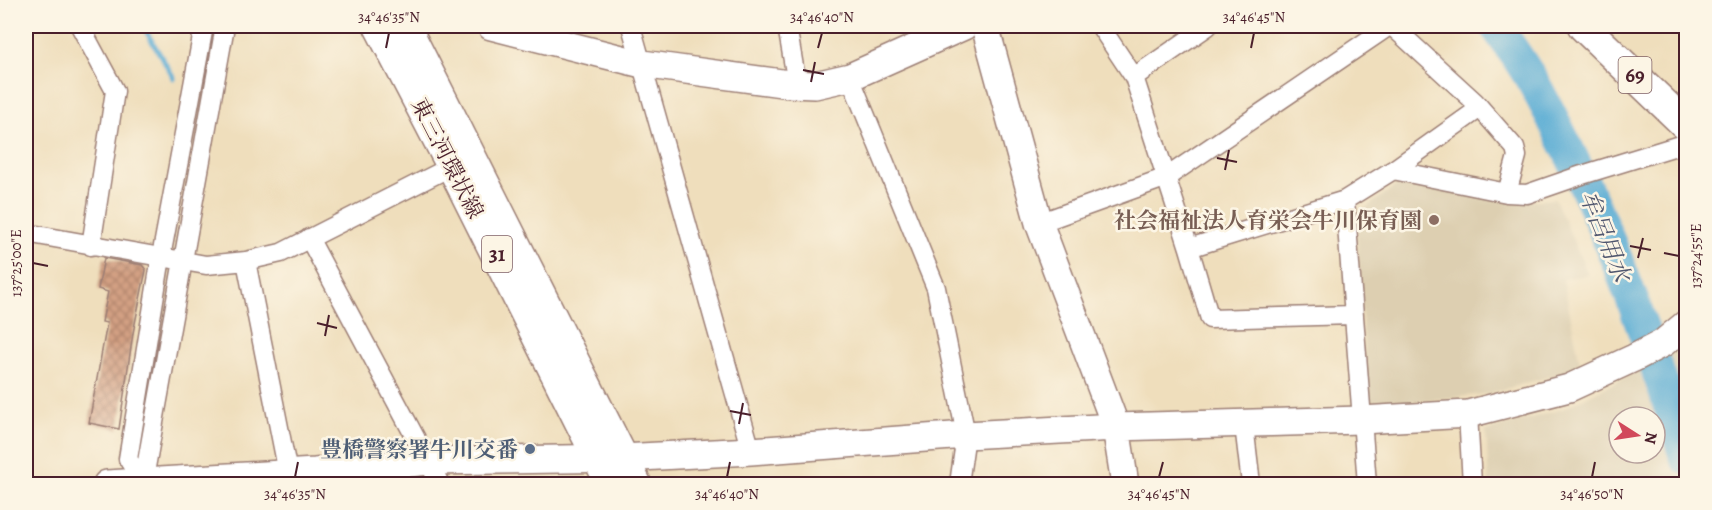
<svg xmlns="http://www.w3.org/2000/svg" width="1712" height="510" font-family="Alegreya,'Noto Serif JP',serif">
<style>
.built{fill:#ddcfb1;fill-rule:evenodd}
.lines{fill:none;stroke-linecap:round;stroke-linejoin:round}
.stream{stroke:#59acd4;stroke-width:5}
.river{stroke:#59acd4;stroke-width:33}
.building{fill:url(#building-cross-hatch)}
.street-casing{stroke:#9c7e74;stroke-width:21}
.secondary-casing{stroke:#9c7e74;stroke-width:30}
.primary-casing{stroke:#9c7e74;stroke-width:33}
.street{stroke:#fff;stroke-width:18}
.secondary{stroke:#fff;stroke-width:27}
.primary{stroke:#fff;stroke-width:30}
.ticks{fill:none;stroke:#4a1f2b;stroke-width:2}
.education-dot{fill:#8d6e63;stroke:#fcf5e5;stroke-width:2}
.service-dot{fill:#5c6f8a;stroke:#fcf5e5;stroke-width:2}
.labels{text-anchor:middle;stroke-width:5;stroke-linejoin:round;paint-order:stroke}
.shield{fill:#fcf5e5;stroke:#7f5f63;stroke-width:1.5}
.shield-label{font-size:21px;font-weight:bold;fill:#4a1f2b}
.street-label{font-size:22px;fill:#4a1f2b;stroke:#fcf5e5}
.education-label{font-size:22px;font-weight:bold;fill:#785e54;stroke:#fcf5e5;text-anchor:end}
.service-label{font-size:22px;font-weight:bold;fill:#4e5e75;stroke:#fcf5e5;text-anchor:end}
.water-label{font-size:24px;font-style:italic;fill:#50576f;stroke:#fcf5e5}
.neatline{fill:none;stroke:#4a1f2b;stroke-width:2}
.ticks-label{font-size:15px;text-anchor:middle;fill:#4a1f2b}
</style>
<defs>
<pattern id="building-cross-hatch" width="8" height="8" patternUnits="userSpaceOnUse" patternTransform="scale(1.5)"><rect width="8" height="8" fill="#d3a083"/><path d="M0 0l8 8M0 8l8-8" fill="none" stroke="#ad826b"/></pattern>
</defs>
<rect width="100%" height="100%" fill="#fcf5e5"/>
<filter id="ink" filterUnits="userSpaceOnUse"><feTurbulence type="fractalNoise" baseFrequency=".0167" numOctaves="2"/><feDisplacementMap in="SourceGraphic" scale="12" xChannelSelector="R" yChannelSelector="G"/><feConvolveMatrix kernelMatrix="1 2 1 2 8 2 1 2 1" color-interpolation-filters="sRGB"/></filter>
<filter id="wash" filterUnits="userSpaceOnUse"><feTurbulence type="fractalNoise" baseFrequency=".008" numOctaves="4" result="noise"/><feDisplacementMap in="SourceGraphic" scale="24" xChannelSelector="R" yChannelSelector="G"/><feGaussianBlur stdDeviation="1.35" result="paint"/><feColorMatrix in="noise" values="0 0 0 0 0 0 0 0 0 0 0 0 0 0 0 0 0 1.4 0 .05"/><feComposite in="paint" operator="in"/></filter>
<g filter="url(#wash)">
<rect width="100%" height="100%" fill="#efdebc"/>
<!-- built -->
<path class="built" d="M 1401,182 L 1513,202 L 1555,199 L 1588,275 L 1563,279 L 1581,368 L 1486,394 L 1375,405 L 1367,399 L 1356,215 Z
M 1686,340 L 1686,484 L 1489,484 L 1486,431 L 1562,409 L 1626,377 ZM 1619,417 L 1655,417 L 1655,453 L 1619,453 Z"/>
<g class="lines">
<!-- stream -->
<path class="stream" d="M 143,26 L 174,78"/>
<!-- river -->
<path class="river" d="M 1496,26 C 1510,47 1526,68 1538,91 C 1601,207 1647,332 1686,458"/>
</g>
<g id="blocks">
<!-- building -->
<path class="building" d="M 104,258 L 142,265 L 146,270 L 133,333 L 119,429 L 89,423 L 107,323 L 102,322 L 108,292 L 98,289 Z"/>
</g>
</g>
<g filter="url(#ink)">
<use href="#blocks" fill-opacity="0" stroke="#9c7e74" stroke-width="1.5"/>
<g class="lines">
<!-- street casing -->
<g class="street-casing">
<path id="street" d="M 80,26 L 115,91 L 91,246
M 631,26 L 751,451
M 787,26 L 797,84
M 1100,26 L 1134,77 L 1189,248 L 1210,319 L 1353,315
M 1392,26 L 1475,102 L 1515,148 L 1517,156 L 1507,193
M 850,77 L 936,288 L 966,435 L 959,484
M 1134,77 L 1208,26
M 1393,170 L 1480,108
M 1039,223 L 1167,177 L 1389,26
M 26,233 L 206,265 L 246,261 L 281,253 L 460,162
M 309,238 L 440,484
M 1189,248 L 1345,200
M 246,261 L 288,473
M 1468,414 L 1472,484
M 1244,425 L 1251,484
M 143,483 L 128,459 L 161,257 L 204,26
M 143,484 L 225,26
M 1367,484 L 1345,200 L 1393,170 L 1507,193 L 1527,194 L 1582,175 L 1686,143"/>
</g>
<!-- secondary casing -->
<g class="secondary-casing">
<path id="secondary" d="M 491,26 L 642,64 L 789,84 L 815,85 L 850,77 L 964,26
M 985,26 L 1039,223 L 1116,427 L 1125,484
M 107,484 L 315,472 L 429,461 L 622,458 L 751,451 L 966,435 L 1116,427 L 1361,420 L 1468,414 L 1569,388 L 1634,358 L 1663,343 L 1686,324"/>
</g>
<!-- primary casing -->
<g class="primary-casing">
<path id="primary" d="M 379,26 L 452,166 L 611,484
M 405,26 L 636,484
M 1583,26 L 1686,125"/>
</g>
<!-- street -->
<use href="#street" class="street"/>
<!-- secondary -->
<use href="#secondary" class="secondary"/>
<!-- primary -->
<use href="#primary" class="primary"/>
</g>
</g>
<!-- ticks -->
<path class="ticks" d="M 386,48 L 389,33M 818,48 L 822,33M 1251,48 L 1254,33M 803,70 L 824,74M 811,82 L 815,62M 1217,158 L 1237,162M 1225,170 L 1229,150M 1630,246 L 1651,250M 1664,253 L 1679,256M 1638,258 L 1643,238M 33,263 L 48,266M 317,323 L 337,328M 325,336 L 329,315M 730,411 L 751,415M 739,424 L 743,403M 295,477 L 298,462M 727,477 L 730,462M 1159,477 L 1163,462M 1592,477 L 1595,462"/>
<!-- markers -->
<circle class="education-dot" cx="1434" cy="220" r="6"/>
<circle class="service-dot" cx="530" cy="449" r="6"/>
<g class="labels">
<!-- shield labels -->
<g class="shield">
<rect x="1618.5" y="57" width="33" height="36" rx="4.5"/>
<rect x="482" y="236" width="30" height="36" rx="4.5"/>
</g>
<g class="shield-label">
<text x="1635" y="82">69</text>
<text x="497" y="261">31</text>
</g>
<!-- street labels -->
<g class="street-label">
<text transform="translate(448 158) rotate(63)" y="8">東三河環状線</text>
</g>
<!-- education labels -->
<g class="education-label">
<text x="1422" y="228">社会福祉法人育栄会牛川保育園</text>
</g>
<!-- service labels -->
<g class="service-label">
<text x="518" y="457">豊橋警察署牛川交番</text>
</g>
<!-- water labels -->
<g class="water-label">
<text transform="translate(1605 236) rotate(68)" y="8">牟呂用水</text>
</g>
</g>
<!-- margin -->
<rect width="1712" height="510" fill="none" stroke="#fcf5e5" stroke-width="66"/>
<!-- north arrow -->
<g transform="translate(1637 435) rotate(102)"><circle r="28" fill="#fcf5e5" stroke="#b59f9b" stroke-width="1.5"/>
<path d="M0-4.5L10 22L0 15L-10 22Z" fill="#d1495b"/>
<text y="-9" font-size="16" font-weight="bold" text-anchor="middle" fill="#4a1f2b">N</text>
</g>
<rect x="33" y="33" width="1646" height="444" class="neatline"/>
<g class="ticks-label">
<text x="389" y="22">34°46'35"N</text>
<text x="822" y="22">34°46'40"N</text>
<text x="1254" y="22">34°46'45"N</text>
<text transform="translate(1696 256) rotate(-90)" y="5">137°24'55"E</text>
<text transform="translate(16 263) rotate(-90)" y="5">137°25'00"E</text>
<text x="295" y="499">34°46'35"N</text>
<text x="727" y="499">34°46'40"N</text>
<text x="1159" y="499">34°46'45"N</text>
<text x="1592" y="499">34°46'50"N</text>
</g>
</svg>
